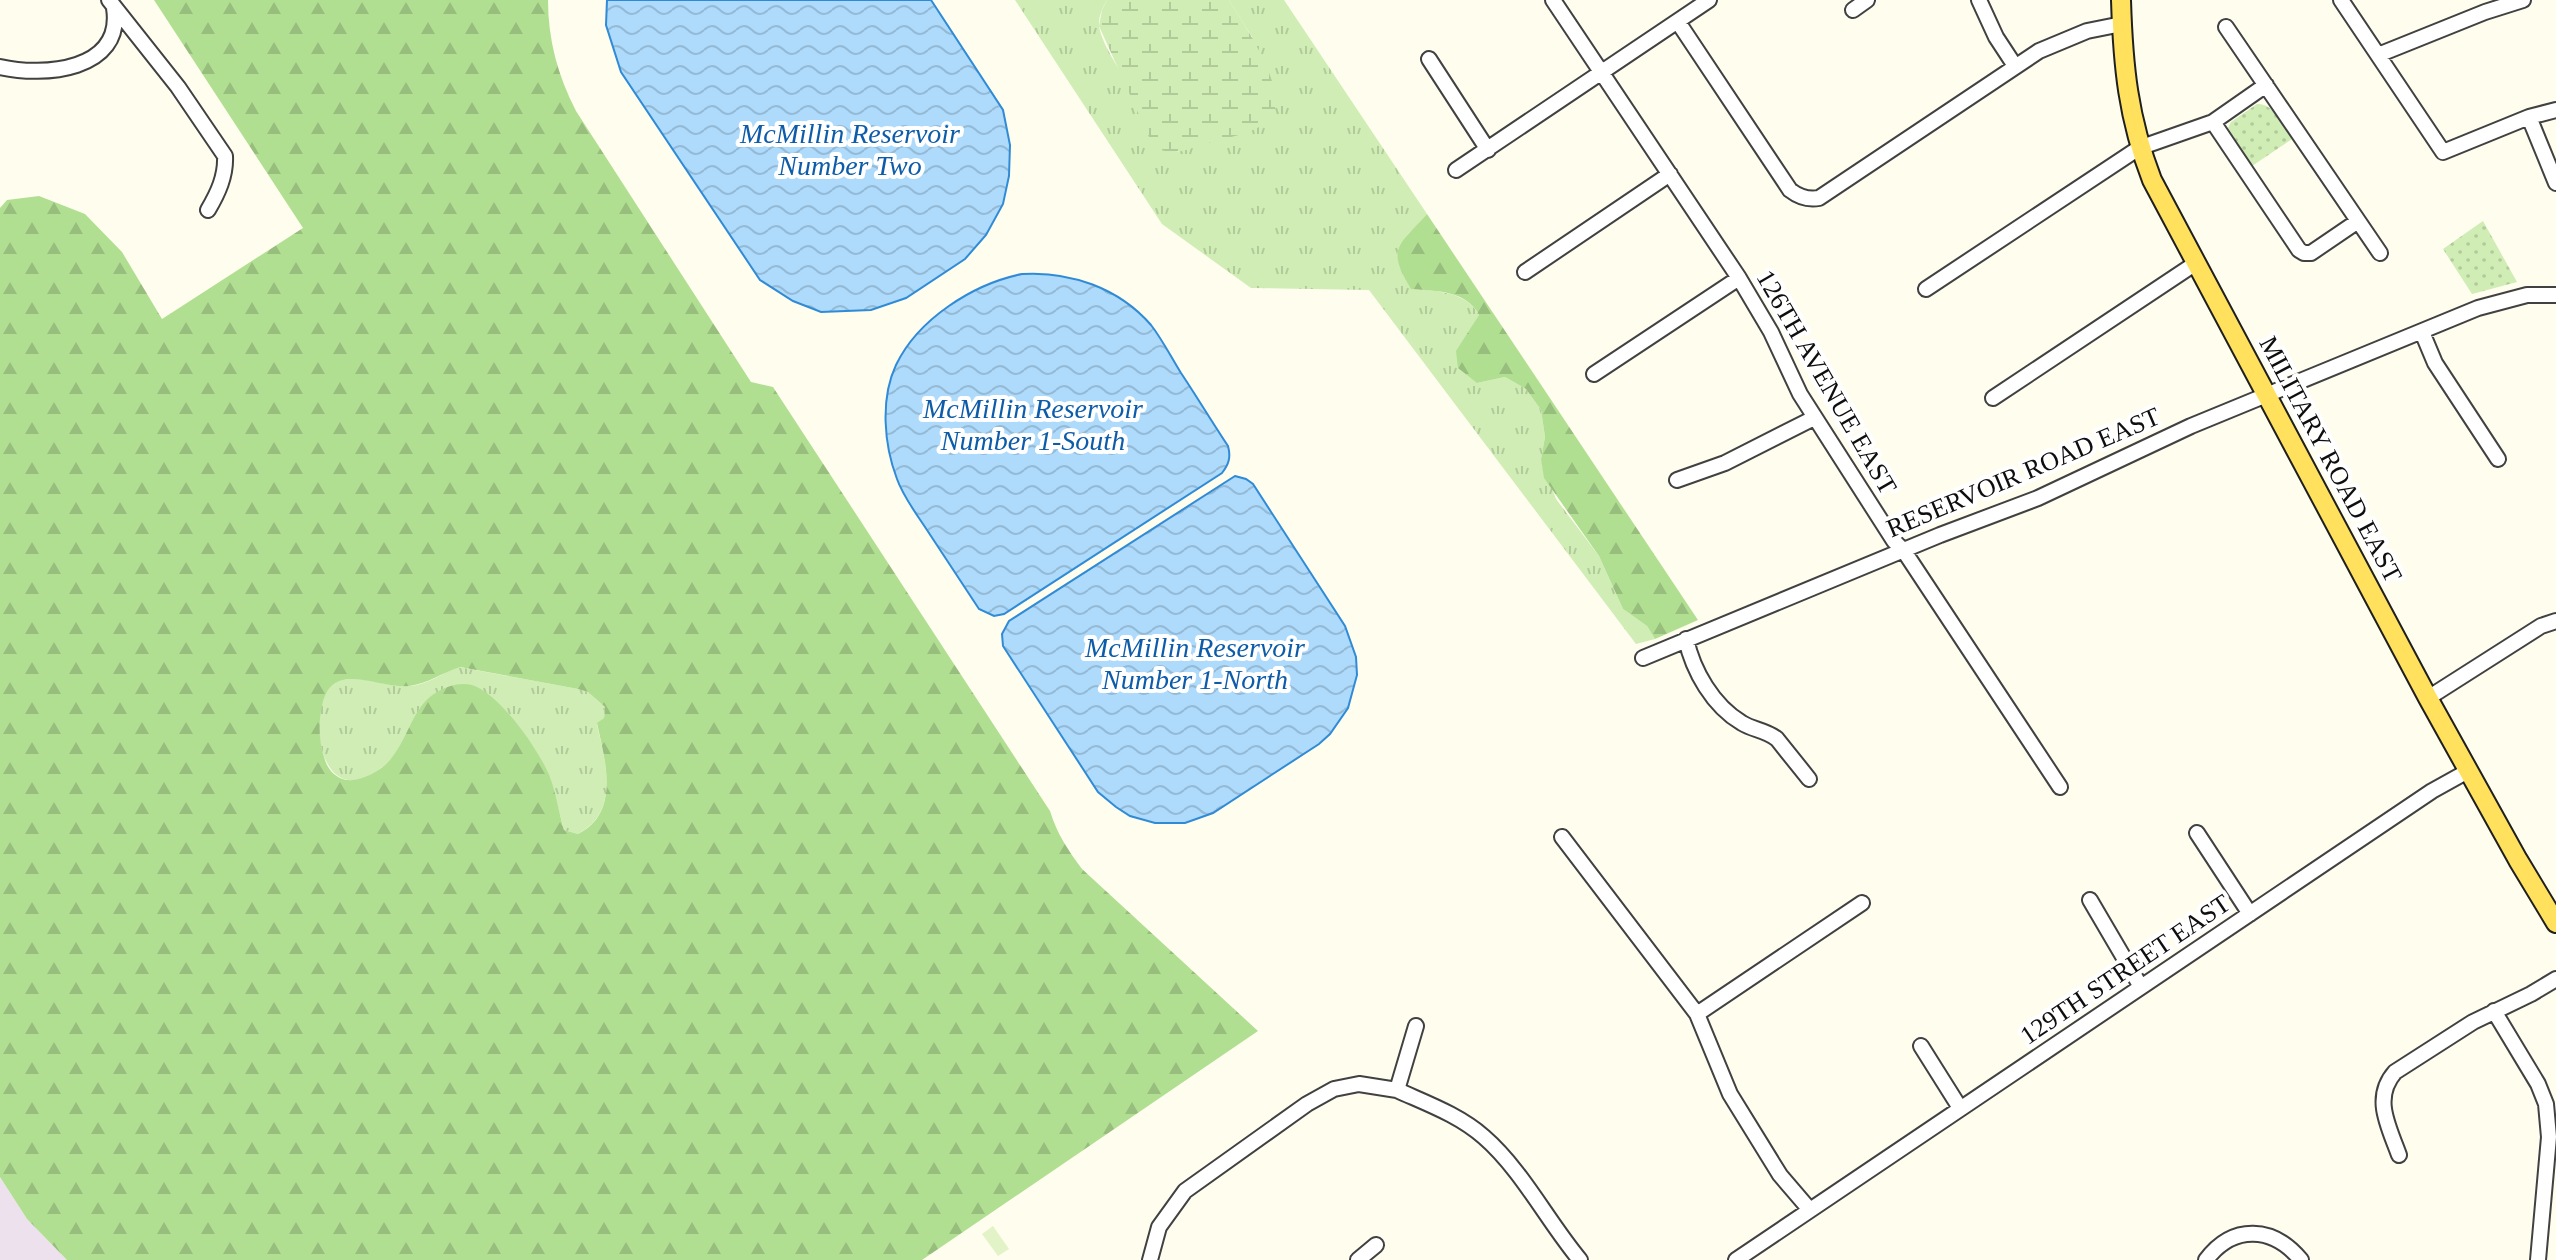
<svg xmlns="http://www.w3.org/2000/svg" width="2556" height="1260" font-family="'Times New Roman',serif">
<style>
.industrial{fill:#ece1ed}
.grass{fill:url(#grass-tufts)}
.forest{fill:url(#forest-firs);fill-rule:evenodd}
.wetland{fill:url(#wetland-marsh)}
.park{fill:url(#park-dots)}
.pitch{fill:#e1f3c7}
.water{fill:url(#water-waves);stroke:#308bd7;stroke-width:2}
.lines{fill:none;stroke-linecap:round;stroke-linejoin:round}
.minor-casing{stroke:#414141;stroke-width:18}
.major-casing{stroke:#1f1f1f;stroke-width:22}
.minor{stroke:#fff;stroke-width:14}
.major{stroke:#ffe15e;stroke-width:18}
.labels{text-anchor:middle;stroke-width:8;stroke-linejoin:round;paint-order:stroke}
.street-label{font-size:26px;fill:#0e0e0e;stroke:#fff}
.water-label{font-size:28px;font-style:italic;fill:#0d5ca9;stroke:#fff}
</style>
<defs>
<pattern id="grass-tufts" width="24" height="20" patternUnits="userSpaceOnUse" patternTransform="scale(2)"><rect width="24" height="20" fill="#cfedb4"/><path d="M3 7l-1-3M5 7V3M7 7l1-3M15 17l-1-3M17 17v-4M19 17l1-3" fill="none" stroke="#b1ca9a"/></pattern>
<pattern id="forest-firs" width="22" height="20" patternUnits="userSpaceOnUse" patternTransform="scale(2)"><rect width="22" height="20" fill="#b1df92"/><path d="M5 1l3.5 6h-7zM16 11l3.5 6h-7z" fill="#97be7d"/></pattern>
<pattern id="wetland-marsh" width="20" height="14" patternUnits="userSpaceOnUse" patternTransform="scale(2)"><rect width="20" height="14" fill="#cfedb4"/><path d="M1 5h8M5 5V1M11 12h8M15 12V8" fill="none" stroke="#b1ca9a"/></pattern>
<pattern id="park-dots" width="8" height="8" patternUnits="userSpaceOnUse" patternTransform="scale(2)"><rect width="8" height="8" fill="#cfedb4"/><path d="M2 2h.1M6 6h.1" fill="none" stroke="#b1ca9a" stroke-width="1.8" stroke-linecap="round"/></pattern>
<pattern id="water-waves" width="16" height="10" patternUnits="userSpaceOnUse" patternTransform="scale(2)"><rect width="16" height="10" fill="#aedafb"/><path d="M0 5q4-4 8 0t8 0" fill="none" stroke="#94bad6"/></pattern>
</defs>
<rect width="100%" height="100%" fill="#fffdee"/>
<!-- industrial -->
<path class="industrial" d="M 0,1177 L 27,1219 L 67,1260 L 0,1260 Z"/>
<!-- grass -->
<path class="grass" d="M 1015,0 L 1107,0 C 1103,7 1099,15 1099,24 C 1099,50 1160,128 1177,152 L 1206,143 L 1252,37 L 1229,0 L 1284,0 L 1427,214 C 1398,246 1386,248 1412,289 C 1436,291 1466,291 1479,315 L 1471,329 L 1477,383 L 1505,377 L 1526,389 L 1541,410 L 1545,437 L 1541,459 L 1556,499 L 1599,556 L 1623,609 L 1647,626 L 1655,639 L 1636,644 L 1369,290 L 1251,288 L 1162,224 Z
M 459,667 L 578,689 L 588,692 L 605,707 L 604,718 L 597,724 C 605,762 621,811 578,834 L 564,830 L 550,777 L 420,708 C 414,720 409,734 401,746 C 393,759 383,768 370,775 C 315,806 305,695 336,682 C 360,672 385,688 409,686 C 427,685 442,673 459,667 Z"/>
<!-- forest -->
<path class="forest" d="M 154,0 L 548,0 C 548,40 558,76 576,111 L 751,382 L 773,387 L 1050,811 C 1057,834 1068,850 1082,869 L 1258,1031 L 922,1260 L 67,1260 L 27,1219 L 0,1177 L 0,208 L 7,200 L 39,196 L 85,214 L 122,252 L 162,319 L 303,228 ZM 460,667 L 578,689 L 588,692 L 605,707 L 604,718 L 597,723 C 605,761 621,812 578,834 L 564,830 C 559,813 556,793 550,777 C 539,750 500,694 472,685 C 461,682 447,686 437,692 C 407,709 408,754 375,772 C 366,777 357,781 346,780 C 336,778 328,770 325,760 C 319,743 318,724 322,706 C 331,658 378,689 409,686 C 427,684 442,673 460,667 Z
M 1427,214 L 1698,620 L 1655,639 L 1647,626 L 1623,609 L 1599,556 L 1544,478 L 1541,459 L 1545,437 L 1541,410 L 1526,389 L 1505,377 L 1477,383 L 1458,368 L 1456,351 L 1479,315 C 1466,290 1436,291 1411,289 C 1386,248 1398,246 1427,214 Z"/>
<!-- wetland -->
<path class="wetland" d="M 1107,0 L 1229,0 C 1243,23 1295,98 1268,121 C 1253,134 1229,137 1211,142 C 1188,148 1175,159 1153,146 L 1099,26 L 1102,10 Z"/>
<!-- park -->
<path class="park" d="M 2257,104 C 2274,103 2283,126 2292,139 L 2252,166 L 2228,128 L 2231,122 Z
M 2483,221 L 2517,282 L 2472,294 L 2443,249 Z"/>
<!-- pitch -->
<path class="pitch" d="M 993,1226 L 1009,1249 L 998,1256 L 982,1234 Z"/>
<!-- water -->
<path class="water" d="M 607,0 L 931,0 L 1003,110 L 1010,145 L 1009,176 L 1003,204 L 986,235 L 965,259 L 906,298 L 871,310 L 821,312 L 793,301 L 760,280 L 621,72 L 606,25 Z
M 1022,274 C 1070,271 1119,288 1151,325 C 1162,339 1171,357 1181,373 C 1197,397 1212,422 1228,446 C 1231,457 1229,464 1222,473 L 1004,614 L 994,616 L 979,609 C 961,582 943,554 925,527 C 915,512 903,496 897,479 C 884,445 880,399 896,365 C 918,319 973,284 1022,274 Z
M 1235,476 L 1246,479 L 1253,484 L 1345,626 L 1356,657 L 1357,675 L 1348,708 L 1330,734 L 1319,744 L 1213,813 L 1185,823 L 1155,823 L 1130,816 L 1116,807 L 1098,792 L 1003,646 L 1002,634 L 1009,621 Z"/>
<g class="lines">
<!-- minor casing -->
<g class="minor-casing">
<path id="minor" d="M 109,0 L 178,87 L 225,156 C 226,176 218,193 208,210
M 1553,0 L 1739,278 L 1771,332 L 1800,394 L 1894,541 L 1904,551 L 2060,787
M 1979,0 L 1996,37 L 2015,66
M 2341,0 L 2443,152 L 2529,117 L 2556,110
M 1853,10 L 1867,0
M 1678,22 L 1790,190 C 1799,197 1808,200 1819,198 L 2039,51 L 2087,31 L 2122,24
M 2226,27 L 2380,253
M 2378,55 L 2485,12 L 2523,0
M 1429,59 L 1488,150
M 0,67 C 43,77 124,71 114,8
M 2529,117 L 2556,183
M 2213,122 L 2299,250 L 2304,253 L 2311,253 L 2358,221
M 1456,170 L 1709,0
M 1525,272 L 1670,174
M 1926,289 L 2139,148 L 2213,122 L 2266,85
M 2422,332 L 2435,363 L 2498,459
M 1594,374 L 1739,278
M 1993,398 L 2196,263
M 1677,480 L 1725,463 L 1814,418
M 1686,639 C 1693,671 1713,706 1742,723 C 1753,730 1766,730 1777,739 L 1809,779
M 1643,658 L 1940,535 L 2038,498 L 2191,426 L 2478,308 L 2527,295 L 2556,295
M 2428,698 L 2541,626 L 2556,621
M 2197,833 L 2250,914
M 1562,837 L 1697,1014 L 1730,1094 L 1780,1175 L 1810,1210
M 2090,900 L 2141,987
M 2494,1011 L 2538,1084 L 2546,1104 L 2549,1137 L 2538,1260
M 1697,1014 L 1862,903
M 1921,1046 L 1960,1108
M 1397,1090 C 1428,1104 1459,1115 1484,1137 C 1522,1170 1548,1222 1580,1260
M 2399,1155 C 2389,1127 2372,1098 2395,1072 L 2473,1022 L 2531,994 L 2556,979
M 1150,1260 L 1159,1227 L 1185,1191 L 1307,1104 L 1334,1089 L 1359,1084 L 1397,1090 L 1416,1026
M 1358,1260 L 1376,1245
M 1736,1260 L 2432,791 L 2468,771
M 2206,1260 C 2233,1224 2273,1226 2301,1260"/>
</g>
<!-- major casing -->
<g class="major-casing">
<path id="major" d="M 2121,0 C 2123,66 2128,118 2152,180 L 2428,698 L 2518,860 L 2556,923"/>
</g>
<!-- minor -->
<use href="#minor" class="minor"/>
<!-- major -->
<use href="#major" class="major"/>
</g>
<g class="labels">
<!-- street labels -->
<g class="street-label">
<text transform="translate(1827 382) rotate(60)" y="9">126TH AVENUE EAST</text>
<text transform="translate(2331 459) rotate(62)" y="9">MILITARY ROAD EAST</text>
<text transform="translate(2023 472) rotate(-23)" y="9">RESERVOIR ROAD EAST</text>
<text transform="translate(2125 969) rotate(-34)" y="9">129TH STREET EAST</text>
</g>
<!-- water labels -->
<g class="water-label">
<text x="850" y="143">McMillin Reservoir<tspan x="850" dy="32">Number Two</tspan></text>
<text x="1033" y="418">McMillin Reservoir<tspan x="1033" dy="32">Number 1-South</tspan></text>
<text x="1195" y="657">McMillin Reservoir<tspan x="1195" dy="32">Number 1-North</tspan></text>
</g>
</g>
</svg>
